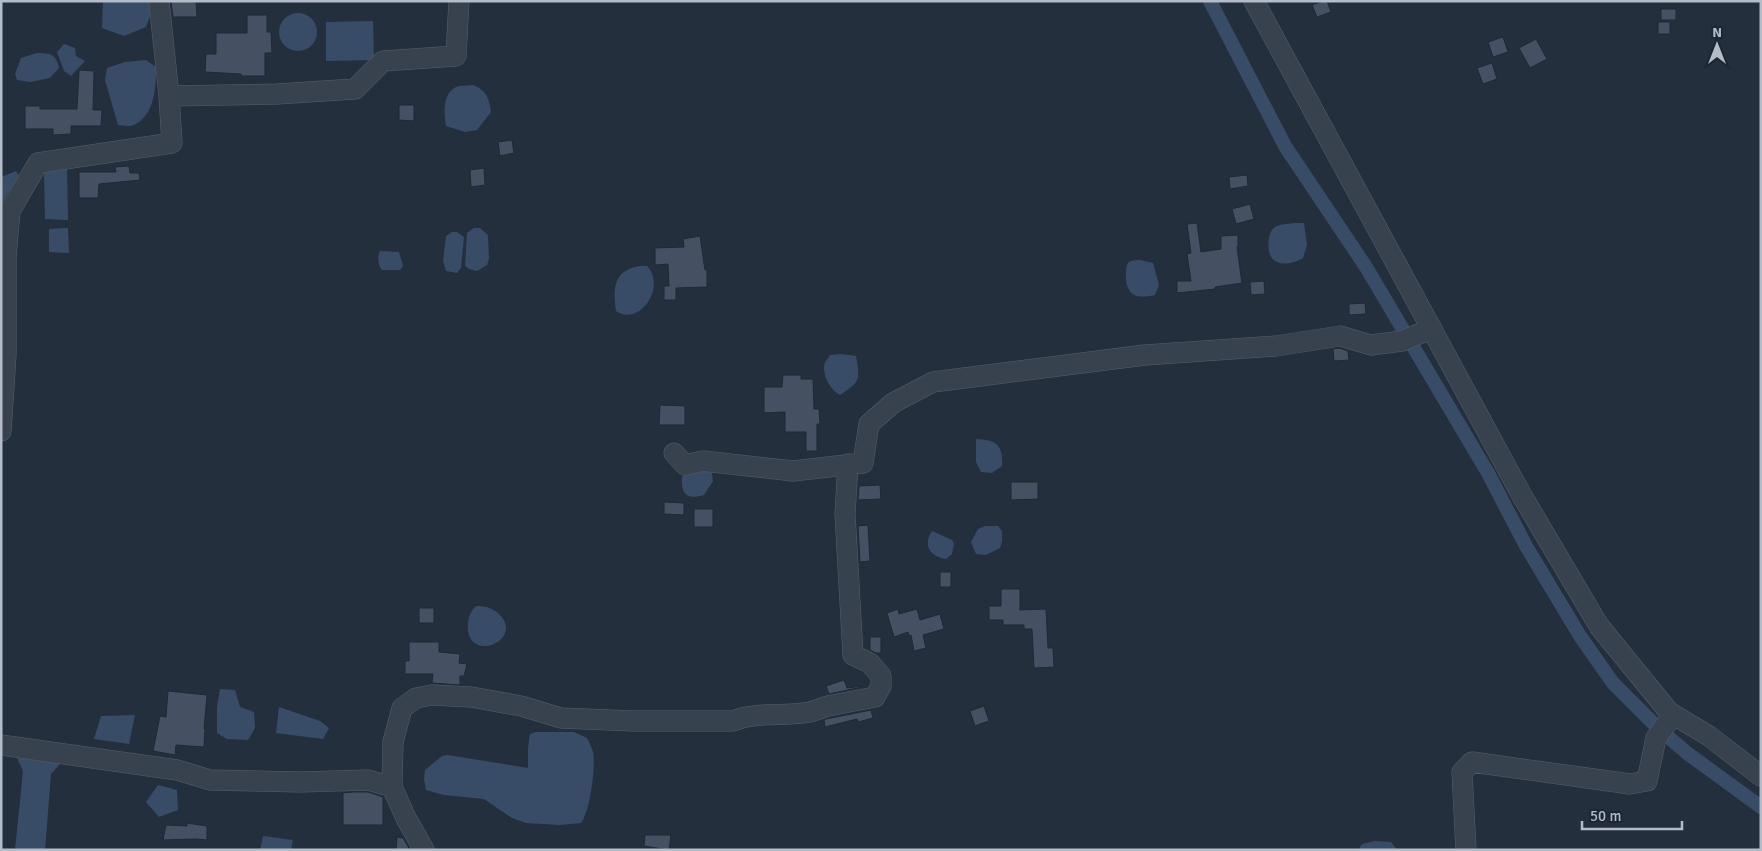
<svg xmlns="http://www.w3.org/2000/svg" width="1762" height="851" font-family="Signika,sans-serif">
<style>
.water{fill:#394c67}
.lines{fill:none;stroke-linecap:round;stroke-linejoin:round}
.canal{stroke:#394c67;stroke-width:14}
.building{fill:#455162;stroke:#1f2835}
.minor-casing{stroke:#565f6c;stroke-width:21}
.minor{stroke:#38414e;stroke-width:20}
</style>
<rect width="100%" height="100%" fill="#242f3e"/>
<!-- water -->
<path class="water" d="M 103,1 L 151,1 L 152,11 L 146,27 L 124,36 L 102,28 Z
M279 32a19 19 0 1 1 38 0a19 19 0 1 1-38 0Z
M 373,21 L 374,60 L 326,61 L 326,22 Z
M 64,44 L 75,48 L 76,56 L 85,61 L 71,76 L 64,71 L 57,52 Z
M 37,53 C 50,53 56,54 59,68 L 50,78 L 30,82 L 17,80 L 15,74 L 21,58 Z
M 146,60 L 156,67 C 156,87 155,115 134,125 C 129,127 122,125 118,125 L 105,80 L 107,68 L 125,62 Z
M 473,85 C 487,91 489,98 491,112 L 477,130 L 465,132 L 446,126 C 444,113 442,94 456,87 C 461,85 468,86 473,85 Z
M 67,167 L 68,220 L 45,219 L 44,171 Z
M 16,171 L 19,176 L 1,204 L 1,177 Z
M 1294,223 L 1304,223 L 1307,245 L 1303,258 C 1295,263 1279,268 1271,257 C 1267,250 1267,232 1275,227 C 1280,224 1288,224 1294,223 Z
M 68,228 L 69,253 L 49,252 L 49,229 Z
M 474,228 L 480,228 L 488,235 L 489,259 L 487,265 L 477,271 L 469,269 L 465,266 L 467,233 Z
M 452,232 L 457,232 L 464,237 L 461,268 L 457,273 L 446,271 L 443,261 L 446,236 Z
M 380,251 L 399,252 L 403,266 L 400,270 L 382,270 C 378,265 377,257 380,251 Z
M 1140,260 L 1153,263 L 1159,285 L 1155,295 C 1136,299 1126,296 1126,275 C 1126,271 1126,266 1128,263 C 1131,260 1136,260 1140,260 Z
M 640,266 L 647,266 C 667,287 639,327 616,311 C 613,289 613,270 640,266 Z
M 841,354 L 856,356 C 860,380 861,381 840,395 C 830,390 821,374 825,362 C 826,360 829,358 830,355 Z
M 976,439 C 997,440 1003,445 1002,466 L 992,473 L 981,472 L 976,462 Z
M 691,468 L 711,468 L 713,481 L 704,495 C 687,500 681,495 682,477 Z
M 985,526 L 998,526 L 1002,531 L 1002,541 L 1000,548 L 986,555 L 976,554 L 971,542 L 978,529 Z
M 932,531 L 952,540 L 954,544 L 952,554 L 946,559 C 931,557 922,546 932,531 Z
M 476,606 C 486,606 493,608 500,615 C 523,639 473,662 468,631 C 467,621 469,613 476,606 Z
M 220,689 L 235,690 L 240,707 L 254,712 L 255,728 L 248,740 L 227,739 L 217,733 L 217,707 Z
M 279,707 L 320,721 L 329,728 L 323,739 L 276,733 Z
M 135,715 L 129,744 L 94,739 L 101,716 Z
M 535,732 L 574,732 L 587,738 C 589,742 592,748 593,752 C 596,766 590,812 581,823 L 560,825 L 526,823 L 512,818 L 484,799 L 444,795 L 426,790 L 424,779 L 425,770 L 442,756 L 448,755 L 528,768 L 528,748 L 530,734 Z
M 17,758 L 61,763 L 51,774 L 45,850 L 15,850 L 23,771 Z
M 158,785 L 177,790 L 178,810 L 159,817 L 146,802 Z
M 263,836 L 293,840 L 291,850 L 260,850 Z
M 1375,841 L 1391,842 L 1397,850 L 1358,850 L 1362,844 Z"/>
<g class="lines">
<!-- canal -->
<path class="canal" d="M 1210,1 L 1285,146 L 1366,267 L 1488,473 L 1526,546 L 1580,636 L 1613,683 L 1659,729 L 1687,753 L 1761,807"/>
</g>
<!-- building -->
<path class="building" d="M 171,1 L 196,1 L 197,17 L 173,17 Z
M 1323,1 L 1327,1 L 1331,12 L 1317,17 L 1312,5 Z
M 1661,9 L 1676,9 L 1676,20 L 1661,20 Z
M 247,15 L 267,15 L 267,32 L 271,32 L 272,53 L 265,53 L 265,76 L 241,76 L 241,74 L 205,72 L 206,54 L 216,54 L 216,33 L 247,33 Z
M 1658,22 L 1670,22 L 1670,34 L 1658,34 Z
M 1503,37 L 1508,52 L 1493,57 L 1488,42 Z
M 1536,39 L 1547,59 L 1530,68 L 1519,48 Z
M 1492,63 L 1497,79 L 1483,84 L 1477,68 Z
M 79,70 L 94,71 L 93,110 L 102,110 L 101,126 L 71,126 L 71,134 L 53,135 L 53,129 L 25,129 L 25,106 L 40,106 L 40,109 L 77,109 Z
M 399,105 L 414,105 L 414,121 L 399,120 Z
M 512,140 L 514,153 L 500,156 L 498,142 Z
M 129,166 L 130,173 L 139,173 L 140,180 L 99,184 L 98,198 L 79,198 L 79,172 L 116,172 L 115,167 Z
M 484,168 L 485,185 L 471,187 L 470,170 Z
M 1247,175 L 1248,186 L 1230,189 L 1229,177 Z
M 1250,204 L 1254,219 L 1236,224 L 1232,209 Z
M 1197,223 L 1201,252 L 1221,249 L 1221,236 L 1238,235 L 1238,246 L 1237,247 L 1242,283 L 1215,287 L 1215,289 L 1177,293 L 1177,281 L 1191,281 L 1187,254 L 1191,253 L 1187,224 Z
M 700,236 L 705,270 L 707,270 L 707,287 L 676,288 L 676,300 L 664,300 L 664,286 L 669,286 L 668,264 L 655,265 L 655,248 L 684,247 L 683,239 Z
M 1264,281 L 1265,294 L 1251,295 L 1250,282 Z
M 1365,303 L 1366,314 L 1349,315 L 1349,304 Z
M 1339,348 L 1348,351 L 1349,360 L 1334,361 L 1333,349 Z
M 783,375 L 801,375 L 801,379 L 813,379 L 814,409 L 819,409 L 820,424 L 817,424 L 817,451 L 806,451 L 806,432 L 785,432 L 785,412 L 764,413 L 764,387 L 782,387 Z
M 660,405 L 685,406 L 685,425 L 659,425 Z
M 1011,482 L 1038,482 L 1038,499 L 1011,500 Z
M 880,485 L 881,499 L 858,500 L 859,486 Z
M 664,502 L 684,503 L 684,515 L 664,514 Z
M 694,509 L 713,509 L 713,527 L 694,527 Z
M 868,525 L 870,561 L 860,562 L 858,526 Z
M 940,572 L 951,572 L 951,587 L 940,587 Z
M 1001,589 L 1020,589 L 1020,610 L 1046,609 L 1048,648 L 1053,648 L 1054,667 L 1034,668 L 1032,629 L 1024,629 L 1024,625 L 1003,625 L 1003,620 L 989,620 L 989,606 L 1001,606 Z
M 419,608 L 434,608 L 434,623 L 419,623 Z
M 898,609 L 899,614 L 917,609 L 920,620 L 940,614 L 944,629 L 923,635 L 926,648 L 914,651 L 911,635 L 909,636 L 908,632 L 894,637 L 887,613 Z
M 870,637 L 881,637 L 881,653 L 876,653 L 870,650 Z
M 409,642 L 439,642 L 439,652 L 460,654 L 459,663 L 467,664 L 464,676 L 460,676 L 460,685 L 432,683 L 433,674 L 405,674 L 405,661 L 409,661 Z
M 844,680 L 847,688 L 862,686 L 862,687 L 829,694 L 826,686 Z
M 168,691 L 207,695 L 204,729 L 205,729 L 204,747 L 176,745 L 175,755 L 153,751 L 160,716 L 166,717 Z
M 984,706 L 989,721 L 975,726 L 970,711 Z
M 871,710 L 873,718 L 858,722 L 857,719 L 825,727 L 824,720 L 826,719 Z
M 353,792 L 368,792 L 383,797 L 383,825 L 343,825 L 343,793 Z
M 187,823 L 207,826 L 207,840 L 196,839 L 163,840 L 166,825 L 187,826 Z
M 645,835 L 671,835 L 669,850 L 644,846 Z
M 397,837 L 403,838 L 410,850 L 396,850 Z"/>
<g class="lines">
<!-- minor casing -->
<g class="minor-casing">
<path id="minor" d="M 159,1 L 169,96 L 277,94 L 355,89 L 383,61 L 456,56 L 459,1
M 1254,1 L 1521,494 L 1599,626 L 1669,712 L 1709,736 L 1761,776
M 1,431 L 6,355 L 6,257 L 10,211 L 38,163 L 172,143 L 169,96
M 674,453 L 685,465 L 703,461 L 793,471 L 863,463 L 869,424 L 893,403 L 933,382 L 1145,355 L 1276,346 L 1340,336 L 1371,345 L 1402,341 L 1426,331 L 1431,327
M 1,745 L 177,770 L 210,780 L 301,782 L 368,780 L 392,787 L 406,818 L 424,850
M 392,787 L 393,742 L 402,708 L 416,698 L 432,695 L 471,697 L 521,706 L 561,718 L 634,721 L 733,721 C 758,711 784,717 810,712 C 818,710 825,706 833,705 C 847,702 861,700 875,697 L 881,686 L 881,676 L 870,663 L 853,655 L 845,514 L 848,464
M 1466,850 L 1462,772 L 1472,762 L 1630,784 L 1647,781 L 1656,738 L 1673,715"/>
</g>
<!-- minor -->
<use href="#minor" class="minor"/>
</g>
<!-- border -->
<rect width="1762" height="851" fill="none" stroke="#b4bcc9" stroke-width="5"/>
<!-- north arrow -->
<g transform="translate(1717 45)" stroke="#1d2633" stroke-width="4" paint-order="stroke">
<path d="M0-4L9 19L0 12L-9 19Z" fill="#b4bcc9"/>
<text y="-8" font-size="14" font-weight="bold" text-anchor="middle" fill="#b4bcc9">N</text>
</g>
<!-- scale -->
<path d="M1582 821v8h100v-8" fill="none" stroke="#b4bcc9" stroke-width="2.5"/>
<text x="1590" y="821" font-size="15" fill="#b4bcc9" stroke="#1d2633" stroke-width="4" paint-order="stroke">50 m</text>
</svg>
